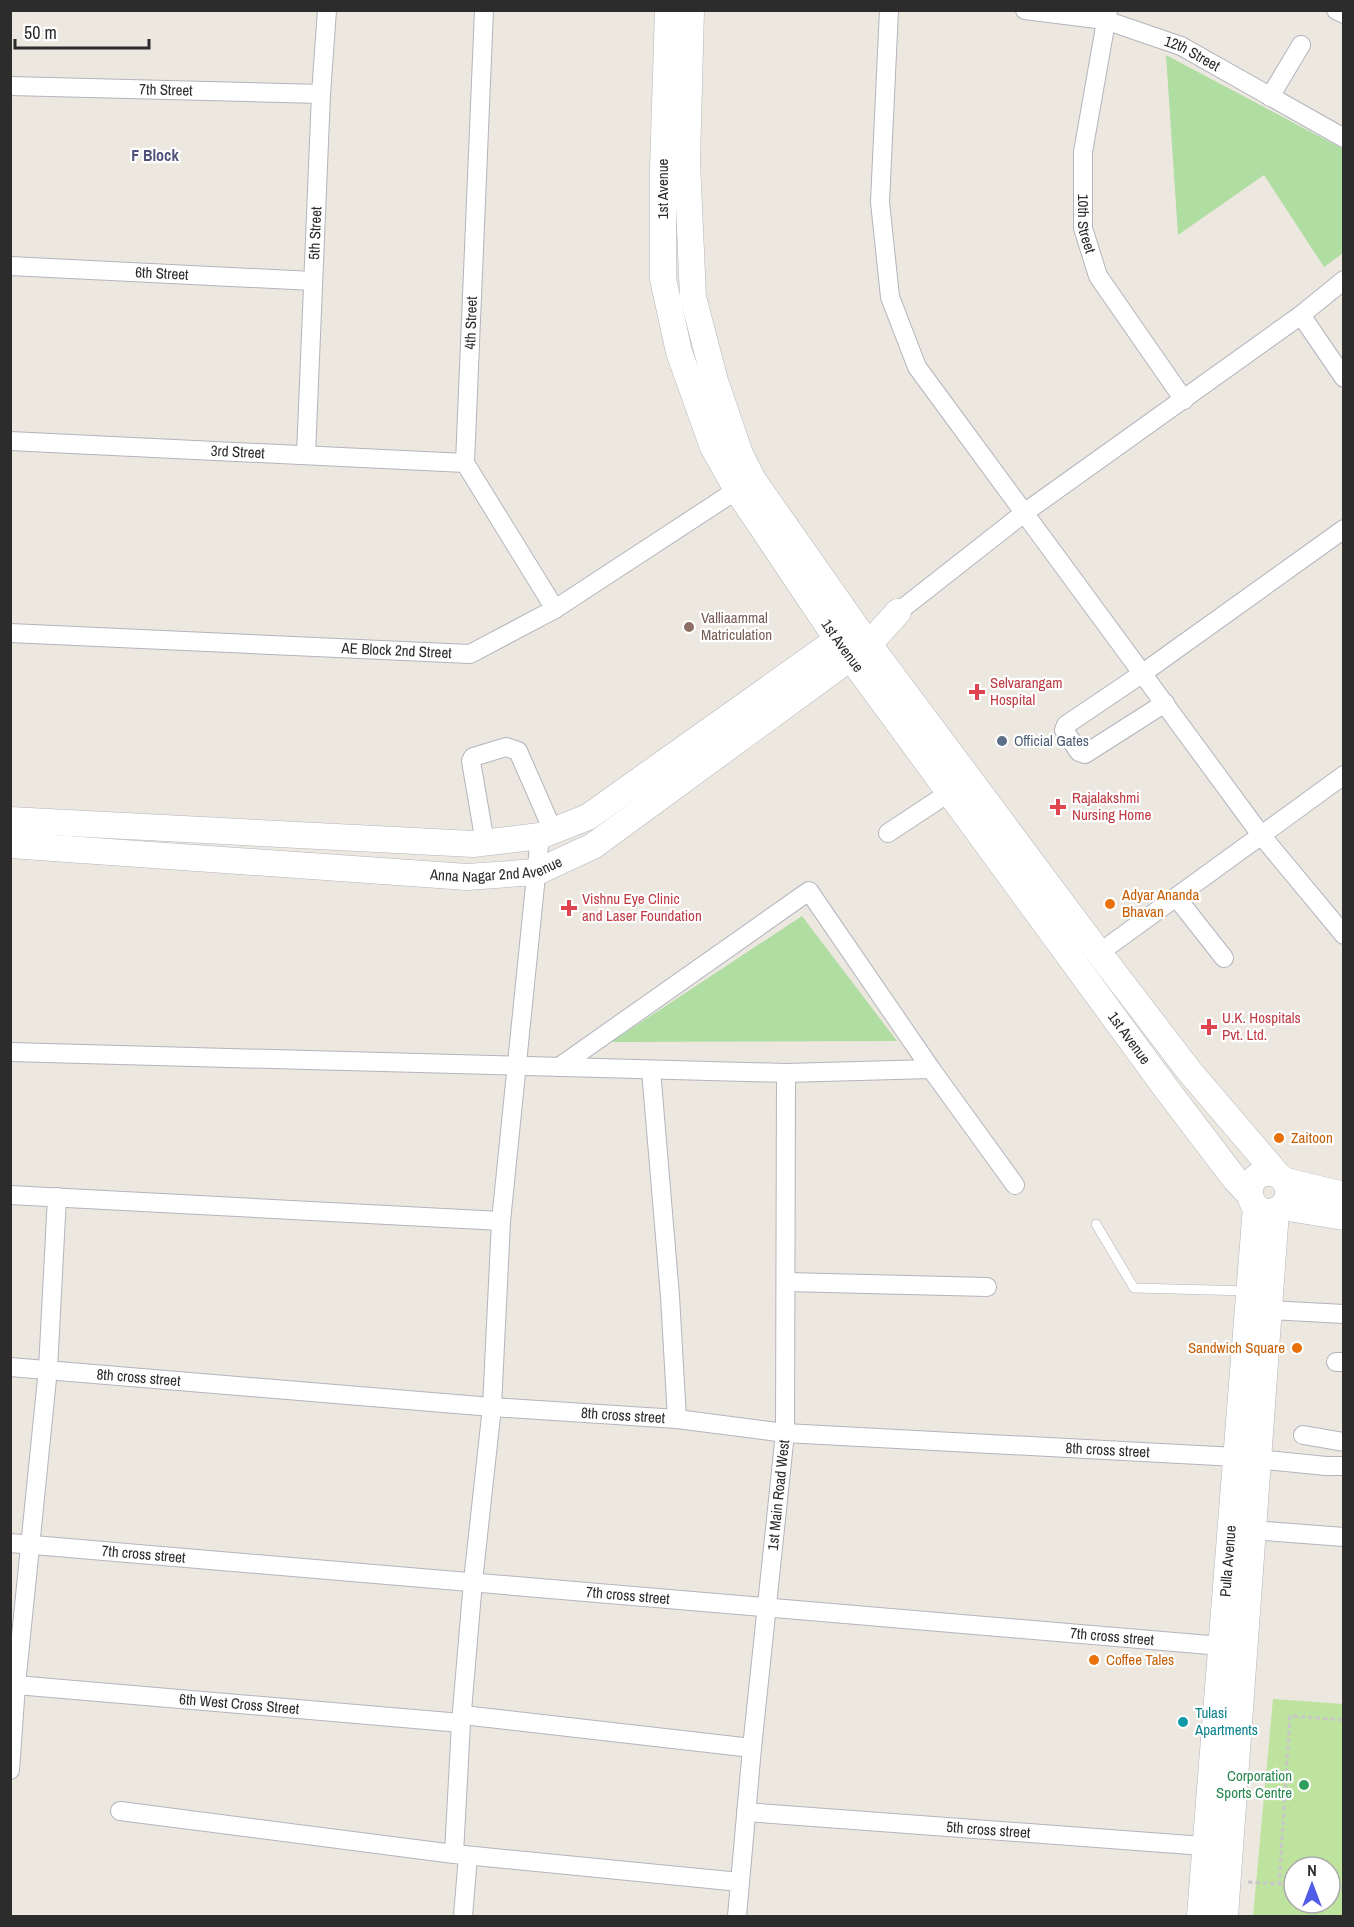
<svg xmlns="http://www.w3.org/2000/svg" width="1354" height="1927" font-family="'Archivo Narrow',sans-serif">
<style>
.green{fill:#afdda2}
.pitch{fill:#bee39f;fill-rule:evenodd}
.lines{fill:none;stroke-linecap:round;stroke-linejoin:round}
.lane-casing{stroke:#b3b4be;stroke-width:10}
.street-casing{stroke:#b3b4be;stroke-width:20}
.secondary-casing{stroke:#b3b4be;stroke-width:27}
.path{stroke:#c8c8c8;stroke-width:3;stroke-dasharray:4.5 3;stroke-linecap:butt}
.lane{stroke:#fff;stroke-width:9}
.street{stroke:#fff;stroke-width:18}
.secondary{stroke:#fff;stroke-width:26}
.education-dot{fill:#8d6e63;stroke:#fff;stroke-width:2}
.health-dot{fill:#e0444e;stroke:#fff;stroke-width:2}
.service-dot{fill:#5c6f8a;stroke:#fff;stroke-width:2}
.food-dot{fill:#e8710a;stroke:#fff;stroke-width:2}
.culture-dot{fill:#0f9aa8;stroke:#fff;stroke-width:2}
.leisure-dot{fill:#2e9e5b;stroke:#fff;stroke-width:2}
.labels{text-anchor:middle;stroke-width:4.5;stroke-linejoin:round;paint-order:stroke}
.street-label{font-size:15px;fill:#2c2c2c;stroke:#fff}
.education-label{font-size:15px;fill:#785e54;stroke:#fff;text-anchor:start}
.health-label{font-size:15px;fill:#be3a42;stroke:#fff;text-anchor:start}
.service-label{font-size:15px;fill:#4e5e75;stroke:#fff;text-anchor:start}
.food-label{font-size:15px;fill:#c56008;stroke:#fff;text-anchor:start}
.culture-label{font-size:15px;fill:#0d838f;stroke:#fff;text-anchor:start}
.leisure-label{font-size:15px;fill:#27864d;stroke:#fff;text-anchor:end}
.neighbourhood-label{font-size:16px;font-weight:bold;fill:#505379;stroke:#fff}
</style>
<rect width="100%" height="100%" fill="#ece8e0"/>
<!-- green -->
<path class="green" d="M 1166,55 L 1343,149 L 1343,253 L 1324,267 L 1264,175 L 1178,235 Z
M 802,916 L 897,1041 L 611,1042 Z"/>
<!-- pitch -->
<path class="pitch" d="M 1273,1699 L 1343,1704 L 1343,1916 L 1253,1916 ZM 1294,1867 L 1330,1867 L 1330,1903 L 1294,1903 Z"/>
<g class="lines">
<!-- lane casing -->
<g class="lane-casing">
<path id="lane" d="M 1096,1224 L 1134,1288 L 1249,1291"/>
</g>
<!-- street casing -->
<g class="street-casing">
<g id="street">
<path d="M 484,10 L 465,463 L 555,609"/>
<path d="M 889,10 L 880,202 L 890,297 L 917,367 L 1261,835 L 1344,935"/>
<path id="s1" d="M 1025,10 L 1105,20 L 1181,46 L 1344,138"/>
<path id="s2" d="M 1108,10 L 1083,152 L 1083,228 L 1098,276 L 1184,400"/>
<path d="M 1336,10 L 1344,14"/>
<path id="s3" d="M 10,86 L 321,94"/>
<path d="M 1270,97 L 1301,45"/>
<path id="s4" d="M 10,266 L 313,281"/>
<path d="M 1301,315 L 1344,378"/>
<path id="s5" d="M 10,441 L 465,463"/>
<path id="s6" d="M 306,455 L 321,94 L 327,10"/>
<path d="M 898,612 L 1024,513 L 1301,315 L 1344,280"/>
<path id="s7" d="M 10,633 L 470,654 L 555,609 L 746,484"/>
<path d="M 1165,703 L 1085,754 L 1079,752 L 1064,730 L 1066,725 L 1143,673 L 1344,529"/>
<path d="M 888,833 L 950,792"/>
<path d="M 485,843 L 471,761 L 473,757 L 506,747 L 518,751 L 553,831"/>
<path d="M 1176,897 L 1224,958"/>
<path d="M 1099,953 L 1344,775"/>
<path d="M 10,1052 L 786,1073 L 931,1069"/>
<path d="M 559,1067 L 809,891 L 931,1069 L 1015,1185"/>
<path d="M 651,1070 L 670,1296 L 677,1419"/>
<path d="M 10,1195 L 501,1221"/>
<path d="M 787,1282 L 987,1287"/>
<path d="M 1269,1310 L 1344,1314"/>
<path d="M 1336,1362 L 1344,1362"/>
<path id="s8" d="M 10,1367 L 492,1407 L 677,1419 L 785,1433 L 1236,1457 L 1326,1466 L 1344,1466"/>
<path d="M 1303,1435 L 1344,1442"/>
<path d="M 1252,1530 L 1344,1537"/>
<path id="s9" d="M 10,1543 L 1233,1647"/>
<path id="s10" d="M 16,1685 L 461,1723"/>
<path d="M 463,1715 L 752,1748"/>
<path d="M 10,1770 L 16,1685 L 48,1369 L 57,1197"/>
<path d="M 120,1811 L 454,1854 L 740,1882"/>
<path id="s11" d="M 746,1812 L 1217,1847"/>
<path d="M 454,1854 L 461,1723 L 473,1581 L 492,1407 L 501,1221 L 540,836"/>
<path d="M 463,1916 L 468,1856"/>
<path id="s12" d="M 737,1916 L 752,1748 L 785,1433 L 786,1073"/>
</g>
</g>
<!-- secondary casing -->
<g class="secondary-casing">
<g id="secondary">
<path id="s13" d="M 668,10 L 663,169 L 663,279 L 679,352 L 713,447 L 737,490 L 837,639 L 1168,1091 L 1235,1179 L 1249,1194"/>
<path d="M 691,10 L 687,161 L 693,297 L 715,381 L 740,454 L 753,480 L 856,627 L 1099,953 L 1190,1072 L 1277,1174 C 1290,1183 1292,1195 1282,1207 C 1246,1229 1235,1165 1277,1174"/>
<path d="M 10,820 L 473,844 L 540,836 L 588,817 L 851,630"/>
<path id="s14" d="M 10,845 L 467,877 L 537,872 L 593,846 L 869,644 L 898,612"/>
<path d="M 1286,1181 L 1344,1195"/>
<path d="M 1282,1207 L 1344,1217"/>
<path id="s15" d="M 1200,1916 L 1256,1207"/>
<path d="M 1225,1916 L 1276,1211"/>
</g>
</g>
<!-- path -->
<path class="path" d="M 1248,1882 L 1294,1885
M 1279,1885 L 1290,1716 L 1344,1720
M 1330,1887 L 1344,1888"/>
<!-- lane -->
<use href="#lane" class="lane"/>
<!-- street -->
<use href="#street" class="street"/>
<!-- secondary -->
<use href="#secondary" class="secondary"/>
</g>
<!-- markers -->
<circle class="education-dot" cx="689" cy="627" r="6"/>
<g class="health-dot">
<path d="M974 683h6v6h6v6h-6v6h-6v-6h-6v-6h6z"/>
<path d="M1055 798h6v6h6v6h-6v6h-6v-6h-6v-6h6z"/>
<path d="M566 899h6v6h6v6h-6v6h-6v-6h-6v-6h6z"/>
<path d="M1206 1018h6v6h6v6h-6v6h-6v-6h-6v-6h6z"/>
</g>
<circle class="service-dot" cx="1002" cy="741" r="6"/>
<g class="food-dot">
<circle cx="1110" cy="904" r="6"/>
<circle cx="1279" cy="1138" r="6"/>
<circle cx="1297" cy="1348" r="6"/>
<circle cx="1094" cy="1660" r="6"/>
</g>
<circle class="culture-dot" cx="1183" cy="1722" r="6"/>
<circle class="leisure-dot" cx="1304" cy="1785" r="6"/>
<g class="labels">
<!-- street labels -->
<g class="street-label">
<text dy="5" stroke="none"><textPath href="#s1" startOffset="174">12th Street</textPath></text>
<text dy="5" stroke="none"><textPath href="#s3" startOffset="156">7th Street</textPath></text>
<text transform="translate(663 189) rotate(-90)" y="5">1st Avenue</text>
<text dy="5" stroke="none"><textPath href="#s2" startOffset="216">10th Street</textPath></text>
<text dy="5" stroke="none"><textPath href="#s6" startOffset="222">5th Street</textPath></text>
<text dy="5" stroke="none"><textPath href="#s4" startOffset="152">6th Street</textPath></text>
<text transform="translate(471 323) rotate(-88)" y="5">4th Street</text>
<text dy="5" stroke="none"><textPath href="#s5" startOffset="228">3rd Street</textPath></text>
<text dy="5" stroke="none"><textPath href="#s13" startOffset="682">1st Avenue</textPath></text>
<text dy="5" stroke="none"><textPath href="#s7" startOffset="387">AE Block 2nd Street</textPath></text>
<text dy="5" stroke="none"><textPath href="#s14" startOffset="488">Anna Nagar 2nd Avenue</textPath></text>
<text dy="5" stroke="none"><textPath href="#s13" startOffset="1168">1st Avenue</textPath></text>
<text dy="5" stroke="none"><textPath href="#s8" startOffset="129">8th cross street</textPath></text>
<text dy="5" stroke="none"><textPath href="#s8" startOffset="615">8th cross street</textPath></text>
<text dy="5" stroke="none"><textPath href="#s8" startOffset="1101">8th cross street</textPath></text>
<text dy="5" stroke="none"><textPath href="#s12" startOffset="423">1st Main Road West</textPath></text>
<text dy="5" stroke="none"><textPath href="#s9" startOffset="134">7th cross street</textPath></text>
<text dy="5" stroke="none"><textPath href="#s15" startOffset="356">Pulla Avenue</textPath></text>
<text dy="5" stroke="none"><textPath href="#s9" startOffset="620">7th cross street</textPath></text>
<text dy="5" stroke="none"><textPath href="#s9" startOffset="1106">7th cross street</textPath></text>
<text dy="5" stroke="none"><textPath href="#s10" startOffset="224">6th West Cross Street</textPath></text>
<text dy="5" stroke="none"><textPath href="#s11" startOffset="243">5th cross street</textPath></text>
</g>
<!-- education labels -->
<g class="education-label">
<text x="701" y="623">Valliaammal<tspan x="701" dy="17">Matriculation</tspan></text>
</g>
<!-- health labels -->
<g class="health-label">
<text x="990" y="688">Selvarangam<tspan x="990" dy="17">Hospital</tspan></text>
<text x="1072" y="803">Rajalakshmi<tspan x="1072" dy="17">Nursing Home</tspan></text>
<text x="582" y="904">Vishnu Eye Clinic<tspan x="582" dy="17">and Laser Foundation</tspan></text>
<text x="1222" y="1023">U.K. Hospitals<tspan x="1222" dy="17">Pvt. Ltd.</tspan></text>
</g>
<!-- service labels -->
<g class="service-label">
<text x="1014" y="746">Official Gates</text>
</g>
<!-- food labels -->
<g class="food-label">
<text x="1122" y="900">Adyar Ananda<tspan x="1122" dy="17">Bhavan</tspan></text>
<text x="1291" y="1143">Zaitoon</text>
<text x="1285" y="1353" text-anchor="end">Sandwich Square</text>
<text x="1106" y="1665">Coffee Tales</text>
</g>
<!-- culture labels -->
<g class="culture-label">
<text x="1195" y="1718">Tulasi<tspan x="1195" dy="17">Apartments</tspan></text>
</g>
<!-- leisure labels -->
<g class="leisure-label">
<text x="1292" y="1781">Corporation<tspan x="1292" dy="17">Sports Centre</tspan></text>
</g>
<!-- neighbourhood labels -->
<g class="neighbourhood-label">
<text x="155" y="161">F Block</text>
</g>
</g>
<!-- border -->
<rect width="1354" height="1927" fill="none" stroke="#2c2c2c" stroke-width="24"/>
<!-- north arrow -->
<g transform="translate(1312 1885)"><circle r="28" fill="#ffffff" stroke="#ababab" stroke-width="1.5"/>
<path d="M0-4.5L10 22L0 15L-10 22Z" fill="#515be8"/>
<text y="-9" font-size="16" font-weight="bold" text-anchor="middle" fill="#2c2c2c">N</text>
</g>
<!-- scale -->
<path d="M15 39v9h134v-9" fill="none" stroke="#2c2c2c" stroke-width="3"/>
<text x="24" y="39" font-size="18" fill="#2c2c2c" stroke="#ffffff" stroke-width="4.5" paint-order="stroke">50 m</text>
</svg>
